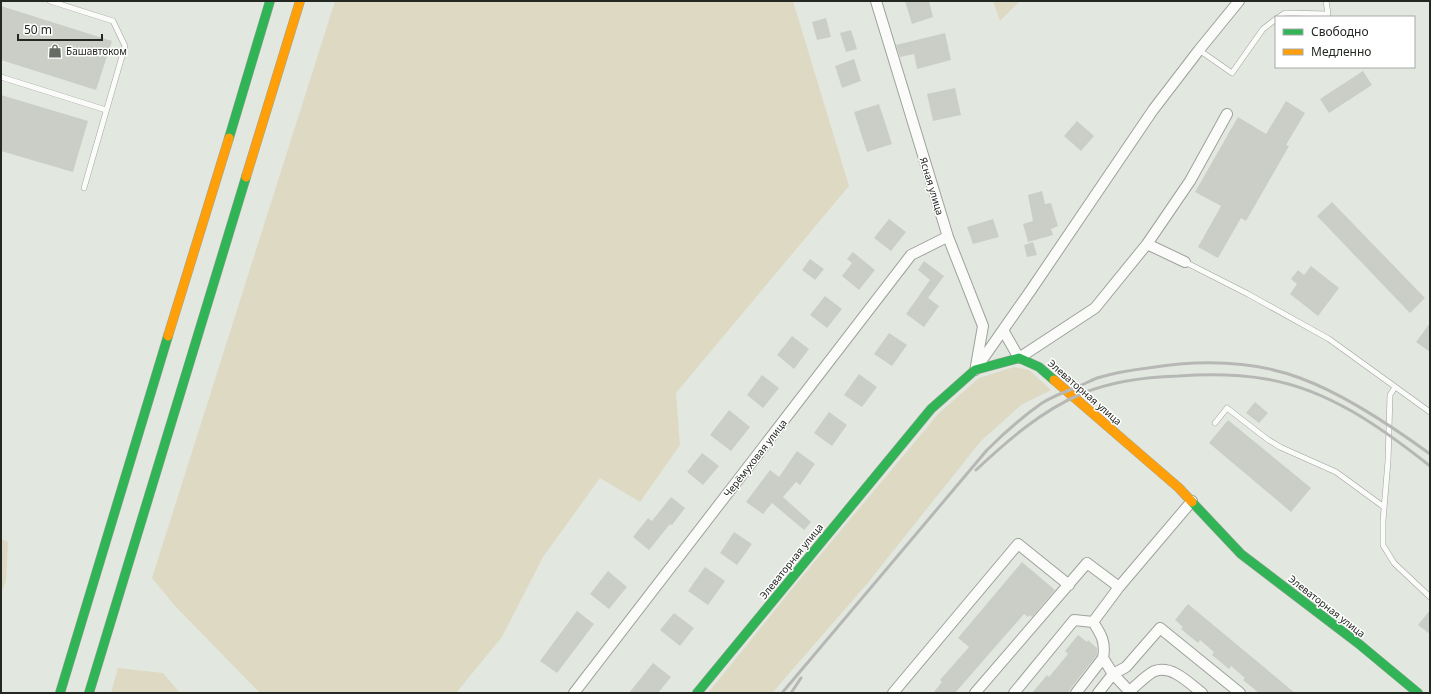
<svg xmlns="http://www.w3.org/2000/svg" width="1431" height="694" font-family="'Noto Sans',sans-serif">
<style>
.green{fill:#ded9c3}
.building{fill:#cbcec6}
.lines{fill:none;stroke-linecap:round;stroke-linejoin:round}
.lane-casing{stroke:#9da29b;stroke-width:6}
.street-casing{stroke:#9da29b;stroke-width:12}
.fast-casing{stroke:#9da29b;stroke-width:10}
.slow-casing{stroke:#9da29b;stroke-width:10}
.lane{stroke:#fbfcfa;stroke-width:5}
.street{stroke:#fbfcfa;stroke-width:10}
.fast{stroke:#30b455;stroke-width:9}
.slow{stroke:#ff9f0a;stroke-width:9}
.rail{stroke:#b7b8b6;stroke-width:3}
.labels{text-anchor:middle;stroke-width:3;stroke-linejoin:round;paint-order:stroke}
.poi-label{font-size:10px;fill:#242822;stroke:#fff;text-anchor:start}
.street-label{font-size:10px;fill:#242822;stroke:#fff}
</style>
<rect width="100%" height="100%" fill="#e2e8df"/>
<!-- green -->
<path class="green" d="M 335,1 L 793,1 L 849,186 L 676,393 L 680,445 L 640,502 L 600,478 L 543,557 L 502,637 L 456,693 L 260,693 L 175,606 L 152,578 Z
M 993,1 L 1020,1 L 1000,21 Z
M 1014,367 L 1029,370 L 1051,390 L 1021,405 L 981,441 L 866,585 L 772,693 L 708,693 L 796,584 L 939,413 L 979,378 Z
M 1,539 L 8,542 L 6,581 L 1,593 Z
M 118,668 L 163,673 L 180,693 L 111,693 Z"/>
<!-- building -->
<path class="building" d="M 905,1 L 929,1 L 933,17 L 912,24 Z
M 1,6 L 112,41 L 96,90 L 1,60 Z
M 826,18 L 831,37 L 817,40 L 812,22 Z
M 851,30 L 857,49 L 846,52 L 840,33 Z
M 945,33 L 951,60 L 917,69 L 914,54 L 900,57 L 896,45 Z
M 854,59 L 861,81 L 842,88 L 835,66 Z
M 1363,71 L 1372,85 L 1329,113 L 1320,99 Z
M 955,88 L 961,115 L 933,121 L 927,94 Z
M 1,95 L 88,121 L 73,172 L 1,151 Z
M 1286,101 L 1305,113 L 1286,145 L 1289,146 L 1246,221 L 1241,218 L 1218,258 L 1198,247 L 1221,206 L 1195,192 L 1238,117 L 1266,134 Z
M 879,104 L 892,144 L 867,152 L 854,112 Z
M 1077,121 L 1094,136 L 1081,151 L 1064,136 Z
M 1042,191 L 1045,204 L 1051,203 L 1058,226 L 1051,229 L 1053,235 L 1028,242 L 1023,224 L 1033,221 L 1028,195 Z
M 1332,202 L 1425,298 L 1410,313 L 1317,216 Z
M 889,219 L 906,232 L 891,251 L 874,238 Z
M 993,219 L 999,237 L 973,244 L 967,227 Z
M 1033,242 L 1037,255 L 1027,257 L 1024,245 Z
M 853,252 L 875,270 L 859,290 L 842,276 L 852,263 L 847,259 Z
M 810,259 L 824,269 L 815,280 L 802,270 Z
M 924,261 L 944,276 L 928,298 L 939,306 L 924,327 L 906,314 L 930,280 L 918,270 Z
M 1311,266 L 1339,288 L 1318,316 L 1290,294 L 1297,284 L 1291,279 L 1298,270 L 1304,275 Z
M 825,296 L 842,309 L 827,328 L 810,315 Z
M 1430,323 L 1430,352 L 1416,342 Z
M 889,333 L 907,345 L 892,366 L 874,354 Z
M 792,336 L 809,349 L 794,369 L 777,355 Z
M 859,374 L 877,387 L 862,407 L 844,395 Z
M 762,375 L 779,388 L 763,408 L 747,395 Z
M 1255,402 L 1268,413 L 1259,423 L 1246,413 Z
M 729,410 L 750,427 L 731,451 L 710,435 Z
M 829,412 L 847,425 L 832,446 L 814,433 Z
M 1228,420 L 1311,488 L 1291,512 L 1209,443 Z
M 797,451 L 815,464 L 800,485 L 796,482 L 783,497 L 811,522 L 804,530 L 772,503 L 763,514 L 746,502 L 770,470 L 779,477 Z
M 702,453 L 719,466 L 703,485 L 687,472 Z
M 671,497 L 685,508 L 672,525 L 670,524 L 649,550 L 633,537 L 648,518 L 652,521 Z
M 734,532 L 752,544 L 737,565 L 720,553 Z
M 1022,562 L 1055,590 L 1032,617 L 1030,615 L 1028,617 L 1024,614 L 955,693 L 933,693 L 942,682 L 940,680 L 969,647 L 958,638 Z
M 705,567 L 725,581 L 708,605 L 688,591 Z
M 608,571 L 627,587 L 609,609 L 590,594 Z
M 1188,604 L 1295,693 L 1259,693 L 1243,680 L 1245,678 L 1231,666 L 1229,669 L 1212,655 L 1214,652 L 1200,640 L 1198,643 L 1181,629 L 1183,627 L 1175,620 Z
M 1430,610 L 1430,634 L 1418,625 Z
M 577,611 L 594,624 L 557,673 L 540,661 Z
M 674,613 L 694,628 L 680,646 L 660,630 Z
M 1078,635 L 1087,642 L 1088,640 L 1097,648 L 1097,655 L 1071,688 L 1068,693 L 1032,693 L 1047,675 L 1049,677 L 1068,654 L 1065,651 Z
M 653,663 L 671,677 L 658,693 L 629,693 Z"/>
<g class="lines">
<!-- lane casing -->
<g class="lane-casing">
<path id="lane" d="M 50,1 L 113,21 L 125,46 L 84,188
M 1279,17 L 1285,13 L 1328,14 L 1326,1
M 1199,50 L 1232,73 L 1263,29 L 1276,19
M 1,77 L 106,110
M 1185,262 L 1248,294 L 1329,339 L 1430,412
M 1395,387 L 1390,395 L 1388,461 L 1383,521 L 1383,545 L 1394,563 L 1430,597
M 1215,423 L 1227,408 L 1267,439 L 1280,447 L 1336,472 L 1384,507"/>
</g>
<!-- street casing -->
<g class="street-casing">
<path id="street" d="M 876,1 L 948,237 L 983,326 L 976,366
M 1147,244 L 1190,181 L 1227,114
M 1003,330 L 1019,358 L 1095,308 L 1147,244 L 1185,262
M 975,370 L 1031,290 L 1153,110 L 1199,50 L 1239,1
M 1093,622 L 1119,587 L 1192,501
M 574,693 L 911,255 L 943,239 L 948,237
M 893,693 L 1018,544 L 1069,585
M 975,693 L 1087,563 L 1119,587
M 1014,693 L 1074,620 L 1093,622 C 1101,634 1106,642 1103,658 L 1113,674 L 1131,693
M 1076,693 L 1103,658
M 1098,693 L 1113,674 L 1126,667 L 1160,628 L 1240,693
M 1128,693 C 1132,689 1150,672 1155,671 C 1172,665 1189,683 1202,693"/>
</g>
<!-- fast casing -->
<g class="fast-casing">
<path id="fast" d="M 229,138 L 270,1
M 1192,502 L 1241,554 L 1359,644 L 1418,693
M 60,693 L 168,336
M 89,693 L 246,177
M 697,693 L 931,409 L 975,370 L 1019,358 L 1039,367 L 1054,380"/>
</g>
<!-- slow casing -->
<g class="slow-casing">
<path id="slow" d="M 246,177 L 300,1
M 168,336 L 229,138
M 1054,380 L 1179,488 L 1192,502"/>
</g>
<!-- lane -->
<use href="#lane" class="lane"/>
<!-- street -->
<use href="#street" class="street"/>
<!-- fast -->
<use href="#fast" class="fast"/>
<!-- slow -->
<use href="#slow" class="slow"/>
<!-- rail -->
<path class="rail" d="M 976,470 C 1007,441 1041,411 1081,394 C 1112,381 1145,377 1178,376 C 1207,374 1237,374 1266,379 C 1328,389 1382,428 1430,466
M 782,693 L 987,450 C 1004,433 1022,417 1042,403 C 1052,397 1064,392 1075,388 C 1082,385 1090,381 1097,378 C 1114,373 1131,370 1148,368 C 1198,360 1252,360 1300,378 C 1344,394 1393,427 1430,454
M 791,693 L 801,678"/>
</g>
<!-- icons -->
<defs>
<g id="shop-bare" transform="scale(1.08)"><path d="M-5-2.5h2.3a2.7 3.5 0 0 1 5.4 0H5L5.5 6h-11ZM-1.5-2.5h3a1.5 2.3 0 0 0-3 0Z" fill="#666b64" stroke="#fff" stroke-width="2.5" paint-order="stroke"/></g>
</defs>
<g fill-rule="evenodd">
<use href="#shop-bare" x="55" y="51"/>
</g>
<g class="labels">
<!-- poi labels -->
<g class="poi-label">
<text x="66" y="55">Башавтоком</text>
</g>
<!-- street labels -->
<g class="street-label">
<text transform="translate(932 186) rotate(73)" y="4">Ясная улица</text>
<text transform="translate(1085 392) rotate(41)" y="4">Элеваторная улица</text>
<text transform="translate(755 458) rotate(-52)" y="4">Черёмуховая улица</text>
<text transform="translate(791 561) rotate(-51)" y="4">Элеваторная улица</text>
<text transform="translate(1327 606) rotate(38)" y="4">Элеваторная улица</text>
</g>
</g>
<!-- border -->
<rect width="1431" height="694" fill="none" stroke="#242822" stroke-width="4"/>
<!-- legend -->
<rect x="1275" y="16" width="140" height="52" fill="#ffffff" stroke="#a7a9a7"/>
<rect x="1283" y="29" width="20" height="6" fill="#30b455" stroke="#a7a9a7"/>
<text x="1311" y="36" font-size="12" fill="#242822">Свободно</text>
<rect x="1283" y="49" width="20" height="6" fill="#ff9f0a" stroke="#a7a9a7"/>
<text x="1311" y="56" font-size="12" fill="#242822">Медленно</text>
<!-- scale -->
<path d="M18 34v6h84v-6" fill="none" stroke="#242822" stroke-width="2"/>
<text x="24" y="34" font-size="12" fill="#242822" stroke="#ffffff" stroke-width="3" paint-order="stroke">50 m</text>
</svg>
